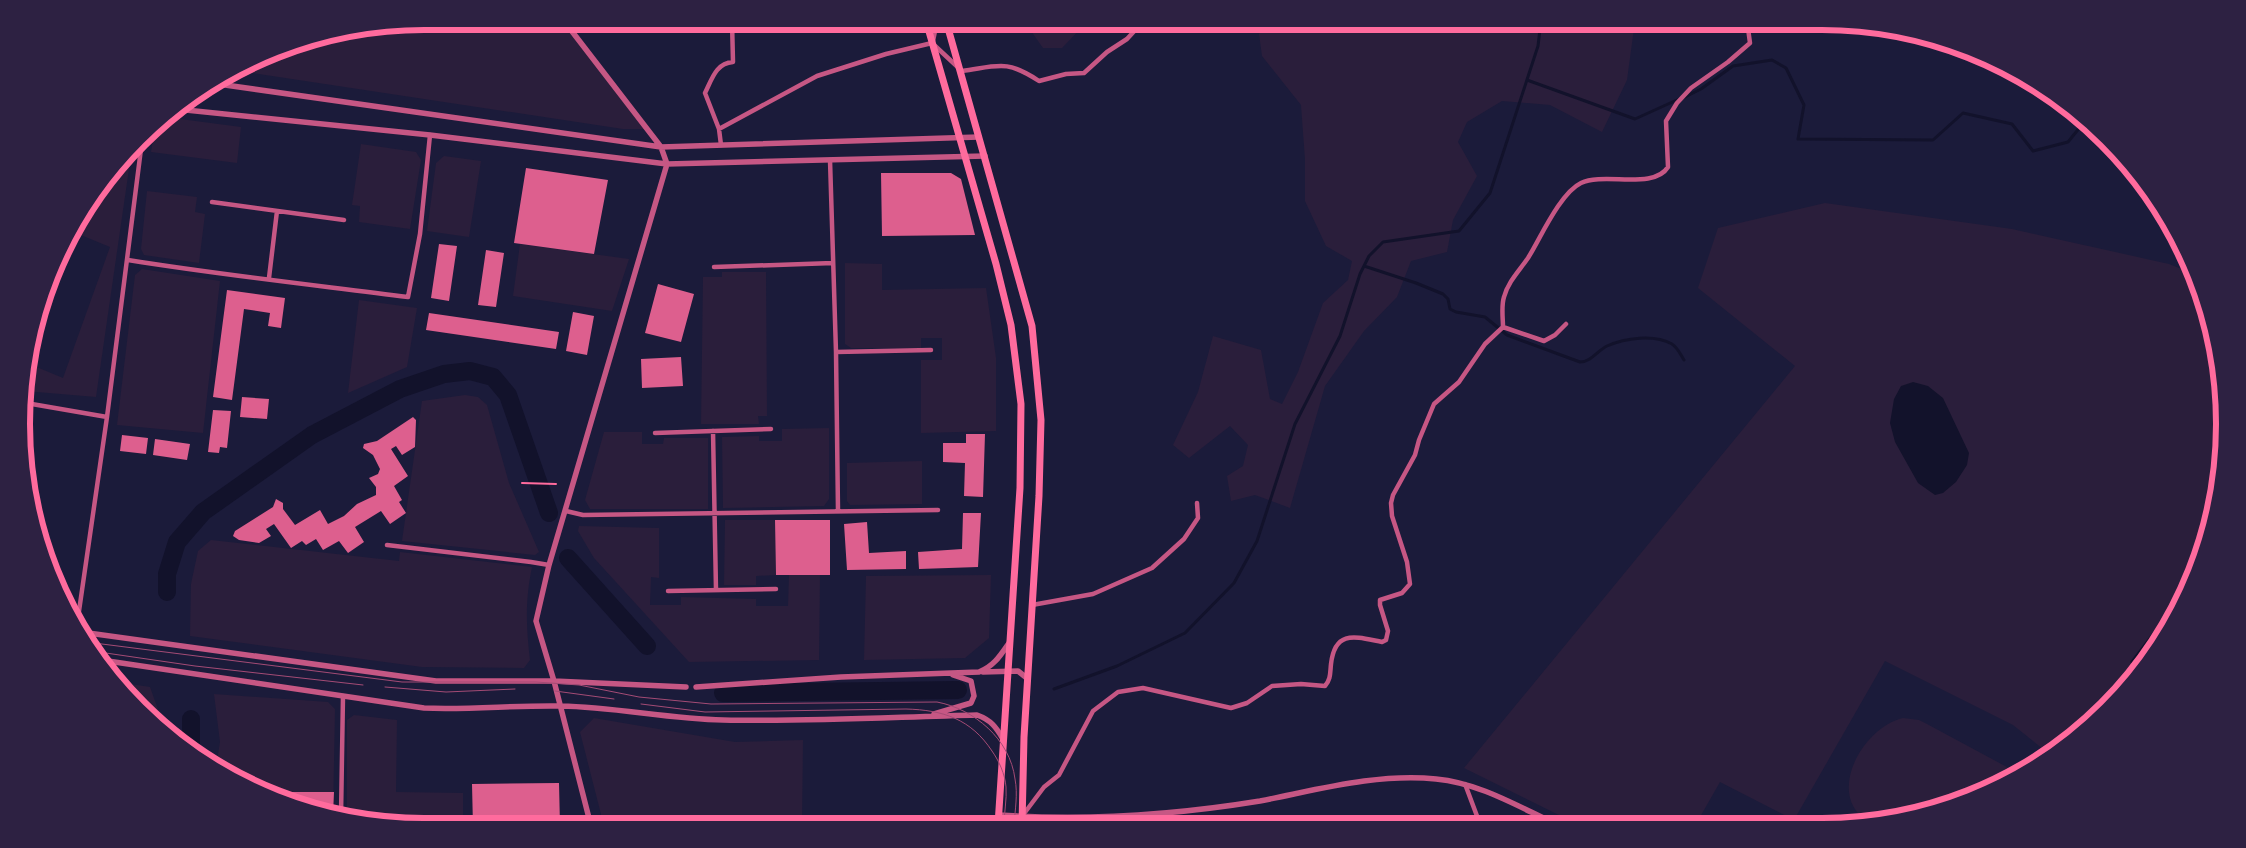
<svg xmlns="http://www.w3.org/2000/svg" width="2246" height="848" font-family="'Libre Baskerville',serif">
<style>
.green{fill:#2a1e3b}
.water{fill:#12122b}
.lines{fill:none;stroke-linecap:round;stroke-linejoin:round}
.stream{stroke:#12122b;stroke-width:3}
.river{stroke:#12122b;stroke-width:18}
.building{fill:#dd5f8e}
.path{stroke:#ff6b9d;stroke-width:2}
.minor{stroke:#c65784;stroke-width:4.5}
.tertiary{stroke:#c65784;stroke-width:5.5}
.primary{stroke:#ff6b9d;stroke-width:7}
.tram{stroke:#a44b75;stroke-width:1}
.rim{fill:none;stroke:#ff6b9d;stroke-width:6}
</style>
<rect width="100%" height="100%" fill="#1b1b3a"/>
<!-- green -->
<path class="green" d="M 424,21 L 564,21 L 650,129 L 623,129 L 233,70 L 294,43 Z
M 1024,21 L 1088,21 L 1062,48 L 1043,48 Z
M 1267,21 L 1635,21 L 1627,80 L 1602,132 L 1550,105 L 1502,101 L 1467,122 L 1458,142 L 1477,176 L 1453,220 L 1447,252 L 1411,261 L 1397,297 L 1364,331 L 1325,386 L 1290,508 L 1255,495 L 1231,501 L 1227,476 L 1243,466 L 1248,445 L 1230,426 L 1189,458 L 1173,445 L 1198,392 L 1213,336 L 1261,350 L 1270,399 L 1282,404 L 1298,372 L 1323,303 L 1348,280 L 1352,261 L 1326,246 L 1305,201 L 1305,159 L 1301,105 L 1262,56 L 1259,34 Z
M 165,117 L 241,127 L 237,163 L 151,152 L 155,126 Z
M 361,144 L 416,152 L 421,160 L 410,229 L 359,222 L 360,206 L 352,205 Z
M 131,155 L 96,397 L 25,391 L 27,363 L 63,378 L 110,247 L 71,231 L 75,223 Z
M 444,156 L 481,161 L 469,237 L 427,231 L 436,163 Z
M 147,191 L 197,197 L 195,212 L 205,214 L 199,263 L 144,255 L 141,249 Z
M 1825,203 L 2012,229 L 2169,264 L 2194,274 L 2203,295 L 2221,372 L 2224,451 L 2211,529 L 2157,648 L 2088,727 L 2048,753 L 2013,725 L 1885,661 L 1794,820 L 1720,782 L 1696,824 L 1577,824 L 1464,768 L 1795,366 L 1698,288 L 1718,228 Z
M 520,244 L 629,259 L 612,311 L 513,296 Z
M 845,263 L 882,264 L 882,290 L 986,288 L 996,358 L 996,431 L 921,433 L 921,360 L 942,360 L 942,338 L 921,338 L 921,348 L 851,348 L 845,344 Z
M 142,269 L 220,281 L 203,433 L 117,425 L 135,275 Z
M 722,272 L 766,272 L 767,416 L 758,416 L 759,424 L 701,424 L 703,277 L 722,277 Z
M 359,300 L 417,308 L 407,367 L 348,393 Z
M 465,395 L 478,397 L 487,405 L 509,483 L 539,552 L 535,555 L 402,541 L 422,401 Z
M 829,428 L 829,499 L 824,506 L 723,508 L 722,437 L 759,436 L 759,441 L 782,441 L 782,429 Z
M 604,432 L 642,432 L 642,444 L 663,444 L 664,438 L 708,438 L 708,509 L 590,509 L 585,500 Z
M 922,461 L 922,504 L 850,505 L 847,501 L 847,463 Z
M 725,520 L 775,520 L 776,575 L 756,576 L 756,585 L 724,585 Z
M 579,526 L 659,528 L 659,578 L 651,577 L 650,605 L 681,605 L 681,597 L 756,599 L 756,606 L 788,606 L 789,575 L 820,575 L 819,660 L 689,662 L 594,558 L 578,531 Z
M 211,540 L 399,561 L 400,552 L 532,567 C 525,601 526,626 530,660 L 524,668 L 422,667 L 190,636 L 191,584 L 198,551 Z
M 991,575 L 989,638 L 965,658 L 864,660 L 866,576 Z
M 123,683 L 150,687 L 165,729 Z
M 214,694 L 328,702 L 335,709 L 333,815 C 295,810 248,787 216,767 L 220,742 Z
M 354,715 L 397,720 L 396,792 L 463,793 L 463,827 L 427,827 L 427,822 L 402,822 L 402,824 L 347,817 L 347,720 Z
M 594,718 L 735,742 L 803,740 L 802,826 L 604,826 L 580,732 Z
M 1903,718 L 1919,720 L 1927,724 L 2018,773 L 2000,785 L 1870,823 C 1823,796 1863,727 1903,718 Z"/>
<!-- water -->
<path class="water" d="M 1913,382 L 1928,386 L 1943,398 L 1969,453 L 1967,465 L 1956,482 L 1943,493 L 1935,495 L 1918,483 L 1895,442 L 1890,423 L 1894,399 L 1901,386 Z
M 2156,628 L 2163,634 L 2157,648 L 2139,669 L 2130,662 Z"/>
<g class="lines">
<!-- stream -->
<path class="stream" d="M 1527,80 L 1635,119 L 1679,99
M 1685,97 L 1701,89 L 1733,66 L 1772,60 L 1786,68 L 1804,105 L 1798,139 L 1933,140 L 1963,113 L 2012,124 L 2033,151 L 2068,142 L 2085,121
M 1364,266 L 1416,283 L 1443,294 L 1448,299 L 1450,309 L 1456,312 L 1485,317 L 1507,335 L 1580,362 C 1591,362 1598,350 1607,346 C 1625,338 1654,334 1672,344 C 1677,347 1681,355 1684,360
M 1054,689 L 1117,666 L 1185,633 L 1234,583 L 1257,541 L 1295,424 L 1340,336 L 1360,274 L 1369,256 L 1383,242 L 1459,231 L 1490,193 L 1538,46 L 1541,21"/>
<!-- river -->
<path class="river" d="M 568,558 L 647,646
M 167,592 L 167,574 L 177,542 L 203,512 L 312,435 L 400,389 L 444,374 L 470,371 L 493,377 L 508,395 L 549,513
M 723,693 L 958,690
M 191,719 L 191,751"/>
</g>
<!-- building -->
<path class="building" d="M 526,168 L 608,180 L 594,254 L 514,243 Z
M 881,173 L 951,173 L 961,179 L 975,235 L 882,236 Z
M 439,244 L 457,246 L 449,301 L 431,298 Z
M 486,250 L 504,253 L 496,307 L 478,305 Z
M 658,284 L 694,294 L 681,342 L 645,333 Z
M 227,290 L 285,298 L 281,328 L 268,326 L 270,313 L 244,309 L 232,400 L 213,397 Z
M 573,312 L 594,316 L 587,355 L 566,351 Z
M 429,313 L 559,332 L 556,349 L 426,330 Z
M 681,357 L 683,386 L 642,388 L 641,359 Z
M 242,397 L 269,399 L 267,419 L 240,417 Z
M 213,410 L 231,411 L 227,448 L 220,447 L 219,453 L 208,452 Z
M 413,417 L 416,420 L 415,447 L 402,455 L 396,446 L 391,449 L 408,476 L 394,486 L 402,500 L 399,502 L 406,513 L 390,524 L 381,511 L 355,527 L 364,542 L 348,553 L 339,541 L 323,550 L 316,539 L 306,545 L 302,541 L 291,548 L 274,524 L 266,529 L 271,536 L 259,543 L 239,540 L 233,536 L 235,531 L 273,507 L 276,499 L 283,503 L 283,509 L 295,525 L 320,510 L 328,524 L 344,516 L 357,504 L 376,495 L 376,487 L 369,478 L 378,474 L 380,469 L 373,455 L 363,448 L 364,444 L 377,441 Z
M 966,434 L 985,434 L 983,497 L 964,496 L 965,463 L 943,462 L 943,443 L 966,443 Z
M 122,435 L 148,438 L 146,454 L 120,451 Z
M 155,439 L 190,444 L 187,460 L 153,455 Z
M 963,513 L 981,513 L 978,567 L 919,569 L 918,552 L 962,549 Z
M 775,520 L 830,520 L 830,575 L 776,575 Z
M 867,522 L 869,553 L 906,551 L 906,569 L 847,570 L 844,524 Z
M 559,783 L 560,826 L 473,827 L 472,784 Z
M 265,792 L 334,792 L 333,815 L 319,813 Z"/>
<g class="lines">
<!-- path -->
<path class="path" d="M 522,483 L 556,484"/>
<!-- minor -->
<path class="minor" d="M 732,21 L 733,62 C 716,63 712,79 705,93 L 719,129 L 817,76 L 886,54 L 932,43
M 933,41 L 937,21
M 933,44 L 962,71 C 998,66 1006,59 1039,81 L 1066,74 L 1084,73 L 1107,52 L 1127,39 L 1138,27 L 1148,21
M 719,129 L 721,145
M 830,160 L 836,352 L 838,511
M 212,202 L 344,220
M 128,260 C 221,275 314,285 408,297 L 420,234 L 430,135
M 714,267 L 833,263
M 269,278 L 277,211
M 1503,327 L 1544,341 L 1555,335 L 1566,324
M 836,352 L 931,350
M 26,403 L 107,417
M 713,431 L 716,590
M 655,433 L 771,429
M 566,511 L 583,515 L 938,510
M 387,545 L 531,562 L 549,565
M 668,591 L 776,589
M 1032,605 L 1093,594 L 1152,568 L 1184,539 L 1198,518 L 1197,503
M 77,625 L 107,417 L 142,141
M 1465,784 L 1480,824
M 1023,815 L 1044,787 L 1059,775 L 1093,711 L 1118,692 L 1143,688 L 1231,708 L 1247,703 L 1272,686 L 1301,684 L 1325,686 C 1331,679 1330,673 1331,664 C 1335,629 1356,637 1382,642 L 1386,640 L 1388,631 L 1380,605 L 1380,600 L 1402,593 L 1410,584 L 1407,562 L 1392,516 L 1391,503 L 1393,495 L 1415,455 L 1419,440 L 1434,404 L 1459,382 L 1485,344 L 1503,327 C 1503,318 1501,306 1504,297 C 1508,282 1519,271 1528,258 C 1540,239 1560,193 1581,183 C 1604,172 1654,190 1668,167 L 1666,121 L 1677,103 L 1691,88 L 1728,62 L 1750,43 L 1747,21
M 341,816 L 343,696"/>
<!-- tertiary -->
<path class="tertiary" d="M 564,21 L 661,147 L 667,164 L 549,565 L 536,621 L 554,681 L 591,826
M 211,83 L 661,147 L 979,137
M 176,109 L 430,135 L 667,164 L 985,156
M 81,632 L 436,681 L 554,681 L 686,687
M 101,660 L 424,708 C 470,710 515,705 561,706 C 615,707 669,719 723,720 C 808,722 893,717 977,715 C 991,720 996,727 1003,739
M 983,672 L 1018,671 L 1028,679
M 696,687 L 841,677 L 979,672 C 994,666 1000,656 1009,643
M 934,714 L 971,703 L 974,696 L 971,681 L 953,675
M 999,815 C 1086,821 1174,815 1260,801 C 1317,790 1377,773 1436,779 C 1479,783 1517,806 1556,824"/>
<!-- primary -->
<path class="primary" d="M 926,21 L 996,264 L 1011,325 L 1021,404 L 1020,488 L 998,825
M 946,21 L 1032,326 L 1041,420 L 1039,496 L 1024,737 L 1022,825"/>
<!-- tram -->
<path class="tram" d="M 86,642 L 402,682 L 536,682 L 579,685 L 639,697 L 711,704 L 937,702 C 974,709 1010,739 1015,779 C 1018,794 1015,810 1014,825
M 92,651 L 195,666 L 363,685
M 385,687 L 446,692 L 515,689
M 555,691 L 614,699
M 641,704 L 705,712 L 906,709 C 943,710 971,719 992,751 C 999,761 1005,774 1006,787 C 1007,799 1004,813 1004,825"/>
</g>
<!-- crop -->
<path d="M0 0H2246V848H0ZM424 30H1822A394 394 0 0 1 2216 424V424A394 394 0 0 1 1822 818H424A394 394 0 0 1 30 424V424A394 394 0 0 1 424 30Z" fill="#2d2142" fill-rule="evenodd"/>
<path class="rim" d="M424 30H1822A394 394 0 0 1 2216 424V424A394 394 0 0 1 1822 818H424A394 394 0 0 1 30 424V424A394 394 0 0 1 424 30Z"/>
</svg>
